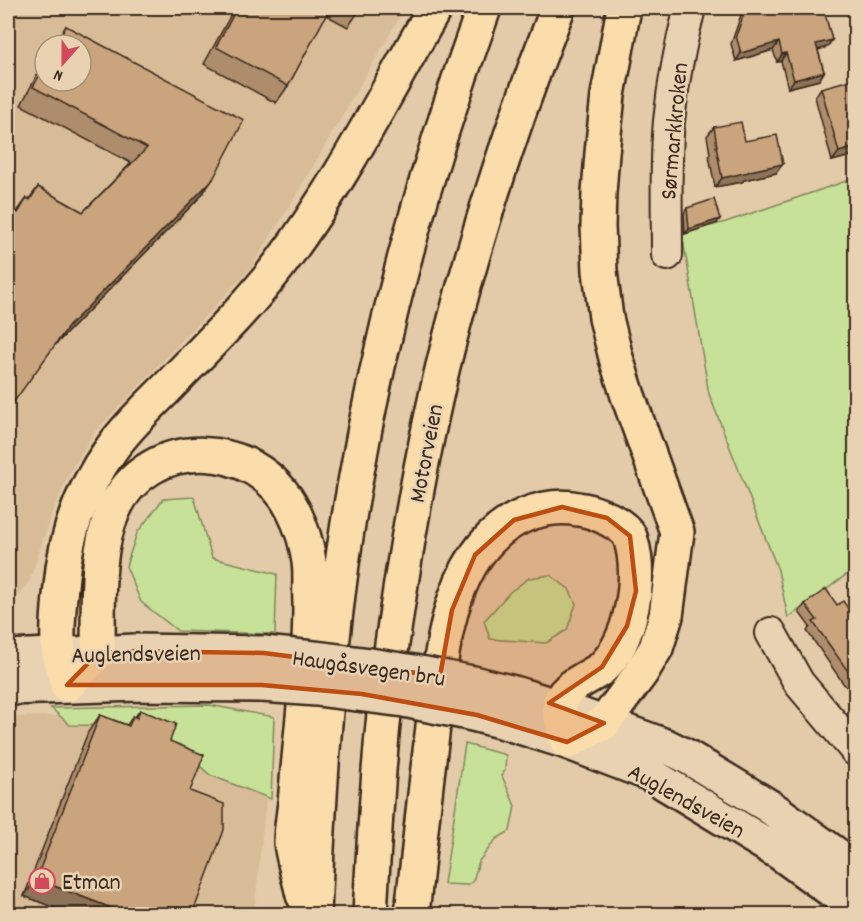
<svg xmlns="http://www.w3.org/2000/svg" width="863" height="922" font-family="Dekko,sans-serif">
<style>
.built{fill:#d8bc98;fill-rule:evenodd}
.green{fill:#c7e298;stroke:#81865b;stroke-width:1.5}
.lines{fill:none;stroke-linecap:round;stroke-linejoin:round}
.street-casing{stroke:#3b2a1e;stroke-width:34}
.secondary-casing{stroke:#3b2a1e;stroke-width:38}
.highway-casing{stroke:#3b2a1e;stroke-width:38}
.street{stroke:#e8d2b2;stroke-width:30}
.secondary{stroke:#e8d2b2;stroke-width:33}
.highway{stroke:#fbddab;stroke-width:33}
.secondary-bridge-casing{stroke:#3b2a1e;stroke-width:38;stroke-linecap:butt}
.secondary-bridge{stroke:#e8d2b2;stroke-width:33}
.wall{fill:#ad8d6c;stroke:#3b2a1e;stroke-width:1.5}
.shaded-wall{fill:#8d7358;stroke:#3b2a1e;stroke-width:1.5}
.building{fill:#c9a47d;stroke:#3b2a1e;stroke-width:1.5}
.marked{fill:#bd4d10;fill-opacity:0.2;stroke:#bd4d10;stroke-width:4.5;stroke-linejoin:round}
.labels{text-anchor:middle;stroke-width:5;stroke-linejoin:round;paint-order:stroke}
.street-label{font-size:24px;fill:#3b2a1e;stroke:#e8d2b2}
.poi-label{font-size:24px;fill:#3b2a1e;stroke:#e8d2b2;text-anchor:start}
</style>
<rect width="100%" height="100%" fill="#e3caa8"/>
<filter id="ink" filterUnits="userSpaceOnUse"><feTurbulence type="fractalNoise" baseFrequency=".0167" numOctaves="2"/><feDisplacementMap in="SourceGraphic" scale="12" xChannelSelector="R" yChannelSelector="G"/><feConvolveMatrix kernelMatrix="1 2 1 2 8 2 1 2 1" color-interpolation-filters="sRGB"/></filter>
<g filter="url(#ink)">
<!-- built -->
<path class="built" d="M 8,8 L 405,8 L 292,202 L 251,268 L 94,433 L 69,474 L 51,515 L 30,580 L 8,609 ZM 45,45 L 81,45 L 81,81 L 45,81 Z
M 96,715 L 269,768 L 254,914 L 8,914 L 8,717 Z"/>
<!-- green -->
<path class="green" d="M 855,178 L 855,568 L 788,618 L 778,570 L 709,394 L 682,233 L 726,222 Z
M 194,497 L 212,558 L 277,574 L 275,634 L 178,631 L 141,602 L 126,566 L 137,533 L 163,499 Z
M 550,575 L 569,589 L 576,604 L 567,630 L 546,643 L 490,639 L 484,621 L 510,592 L 529,578 Z
M 209,705 L 274,717 L 271,799 L 210,775 L 180,748 L 140,726 L 70,725 L 51,708 Z
M 465,744 L 506,755 L 505,769 L 502,776 L 515,806 L 510,831 L 496,839 L 479,861 L 473,881 L 468,885 L 444,884 Z"/>
<g class="lines">
<!-- street casing -->
<g class="street-casing">
<path id="street" d="M 667,255 C 667,211 665,165 669,121 C 673,83 680,45 690,8
M 771,633 L 799,683 L 856,751"/>
</g>
<!-- secondary casing -->
<g class="secondary-casing">
<path id="secondary" d="M 8,657 L 135,651 L 264,653
M 473,683 L 514,693 L 559,707 L 666,746 L 686,756 L 770,807 L 856,869
M 8,688 L 139,684 L 262,685
M 469,713 L 504,722 L 567,742 L 648,773 L 780,853 L 856,908"/>
</g>
<!-- highway casing -->
<g class="highway-casing">
<path id="highway" d="M 67,685 L 98,653 C 99,606 94,553 114,509 C 148,434 257,438 293,510 C 301,526 307,544 309,562 C 311,575 309,589 310,602 C 310,666 301,729 296,792 C 295,808 291,826 291,842 C 292,856 300,880 303,895
M 67,685 C 65,675 61,665 59,654 C 56,634 59,607 61,586 C 65,536 82,489 112,448 C 127,427 146,409 164,391 C 204,349 246,309 280,264 C 340,184 385,94 435,8
M 314,914 C 320,772 329,629 354,488 C 382,324 427,164 484,8
M 370,914 C 375,824 380,734 392,644 C 407,538 425,431 453,327 C 481,219 517,112 558,8
M 412,914 C 418,857 424,800 431,743 C 441,666 442,550 525,515 C 543,508 559,505 578,509 C 594,511 627,524 631,540 C 642,578 632,640 602,668 C 588,679 562,686 559,706 C 559,713 565,734 567,742 L 604,723 L 641,673 L 656,648 L 666,616 L 677,532 L 628,396 L 616,358 L 606,318 L 600,271 L 598,226 L 599,193 L 602,153 L 608,95 L 624,8"/>
</g>
<!-- street -->
<use href="#street" class="street"/>
<!-- secondary -->
<use href="#secondary" class="secondary"/>
<!-- highway -->
<use href="#highway" class="highway"/>
<!-- secondary-bridge casing -->
<g class="secondary-bridge-casing">
<path id="secondary-bridge" d="M 264,653 C 334,659 404,669 473,683
M 262,685 L 317,689 L 404,700 L 469,713"/>
</g>
<!-- secondary-bridge -->
<use href="#secondary-bridge" class="secondary-bridge"/>
</g>
<!-- wall -->
<path class="wall" d="M 231,8 L 361,8 L 348,27 L 326,15 L 288,86 L 276,103 L 204,64 L 234,9 Z
M 745,8 L 826,8 L 824,11 L 832,40 L 827,47 L 818,50 L 824,72 L 819,80 L 788,88 L 781,61 L 777,62 L 773,50 L 736,61 L 731,44 L 742,12 Z
M 66,26 L 213,179 L 200,197 L 56,344 L 17,212 L 27,198 L 29,199 L 38,187 L 83,212 L 131,163 L 21,105 L 45,60 L 45,81 L 81,45 L 53,45 Z
M 855,84 L 855,155 L 832,161 L 815,97 L 821,88 Z
M 714,127 L 745,141 L 776,173 L 744,180 L 742,182 L 715,187 L 709,156 L 710,154 L 707,136 Z
M 687,208 L 717,223 L 685,234 L 684,213 Z
M 805,604 L 837,605 L 855,618 L 855,697 L 843,683 L 807,631 L 810,627 L 799,612 Z
M 140,710 L 170,741 L 190,791 L 192,915 L 73,915 L 24,896 L 88,732 L 100,715 L 127,725 L 133,716 L 135,717 Z"/>
<!-- shaded-wall -->
<path class="shaded-wall" d="M 832,40 L 827,47 L 811,52 L 816,44 Z
M 779,42 L 773,50 L 736,61 L 741,53 Z
M 786,53 L 781,61 L 777,62 L 782,54 Z
M 824,72 L 819,80 L 788,88 L 794,80 Z
M 855,147 L 855,155 L 832,161 L 839,152 Z
M 783,164 L 776,173 L 744,180 L 742,182 L 715,187 L 722,178 L 749,171 Z
M 213,179 L 200,197 L 56,344 L 68,327 Z
M 720,219 L 717,223 L 685,234 L 689,229 Z
M 36,879 L 130,915 L 73,915 L 24,896 Z"/>
<!-- building -->
<path class="building" d="M 237,8 L 330,8 L 288,86 L 216,47 Z
M 746,8 L 825,8 L 826,9 L 824,10 L 832,40 L 816,44 L 824,72 L 794,80 L 786,53 L 782,54 L 779,42 L 741,53 L 736,36 Z
M 66,26 L 244,120 L 213,179 L 68,327 L 8,410 L 8,207 L 18,213 L 27,198 L 30,200 L 38,187 L 83,212 L 147,148 L 33,87 L 45,66 L 45,81 L 81,81 L 81,45 L 56,45 Z
M 854,79 L 855,84 L 855,147 L 839,152 L 821,88 Z
M 741,122 L 745,141 L 777,135 L 783,164 L 749,171 L 749,172 L 722,178 L 716,146 L 717,146 L 714,127 Z
M 714,199 L 720,219 L 689,229 L 687,208 Z
M 826,589 L 837,605 L 843,601 L 855,618 L 855,681 L 813,622 L 817,620 L 805,604 Z
M 140,710 L 176,724 L 170,741 L 204,755 L 190,791 L 224,804 L 224,830 L 192,915 L 130,915 L 36,879 L 100,715 L 129,726 L 133,716 L 137,718 Z"/>
</g>
<!-- marked area -->
<path class="marked" d="M 562,507 L 607,518 L 630,536 L 636,591 L 627,626 L 602,667 L 549,703 L 604,723 L 567,742 L 477,715 L 362,694 L 262,685 L 67,685 L 98,653 L 135,651 L 264,653 L 440,676 L 452,610 L 475,555 L 514,520 Z"/>
<!-- icons -->
<defs>
<g id="shop-ring" transform="scale(1.35)"><circle r="9.5" fill="#e8d2b2" stroke="#d1495b" stroke-width="1.5"/><path d="M-5-2.5h2.3a2.7 3.5 0 0 1 5.4 0H5L5.5 6h-11ZM-1.5-2.5h3a1.5 2.3 0 0 0-3 0Z" fill="#d1495b"/></g>
</defs>
<g fill-rule="evenodd">
<use href="#shop-ring" x="42" y="881"/>
</g>
<g class="labels">
<!-- street labels -->
<g class="street-label">
<text transform="translate(673 131) rotate(-85)" y="8">Sørmarkkroken</text>
<text transform="translate(425 453) rotate(-79)" y="8">Motorveien</text>
<text transform="translate(136 653) rotate(-1)" y="8">Auglendsveien</text>
<text transform="translate(369 667) rotate(8)" y="8">Haugåsvegen bru</text>
<text transform="translate(687 800) rotate(29)" y="8">Auglendsveien</text>
</g>
<!-- poi labels -->
<g class="poi-label">
<text x="62" y="889">Etman</text>
</g>
</g>
<!-- margin -->
<rect width="863" height="922" fill="none" stroke="#e8d2b2" stroke-width="30"/>
<rect x="15" y="15" width="833" height="892" fill="none" stroke="#3b2a1e" stroke-width="2" filter="url(#ink)"/>
<!-- north arrow -->
<g transform="translate(63 63) rotate(201)"><circle r="28" fill="#e8d2b2" stroke="#a38f77" stroke-width="1.5"/>
<path d="M0-4.5L10 22L0 15L-10 22Z" fill="#d1495b"/>
<text y="-9" font-size="16" font-weight="bold" text-anchor="middle" fill="#3b2a1e">N</text>
</g>
</svg>
